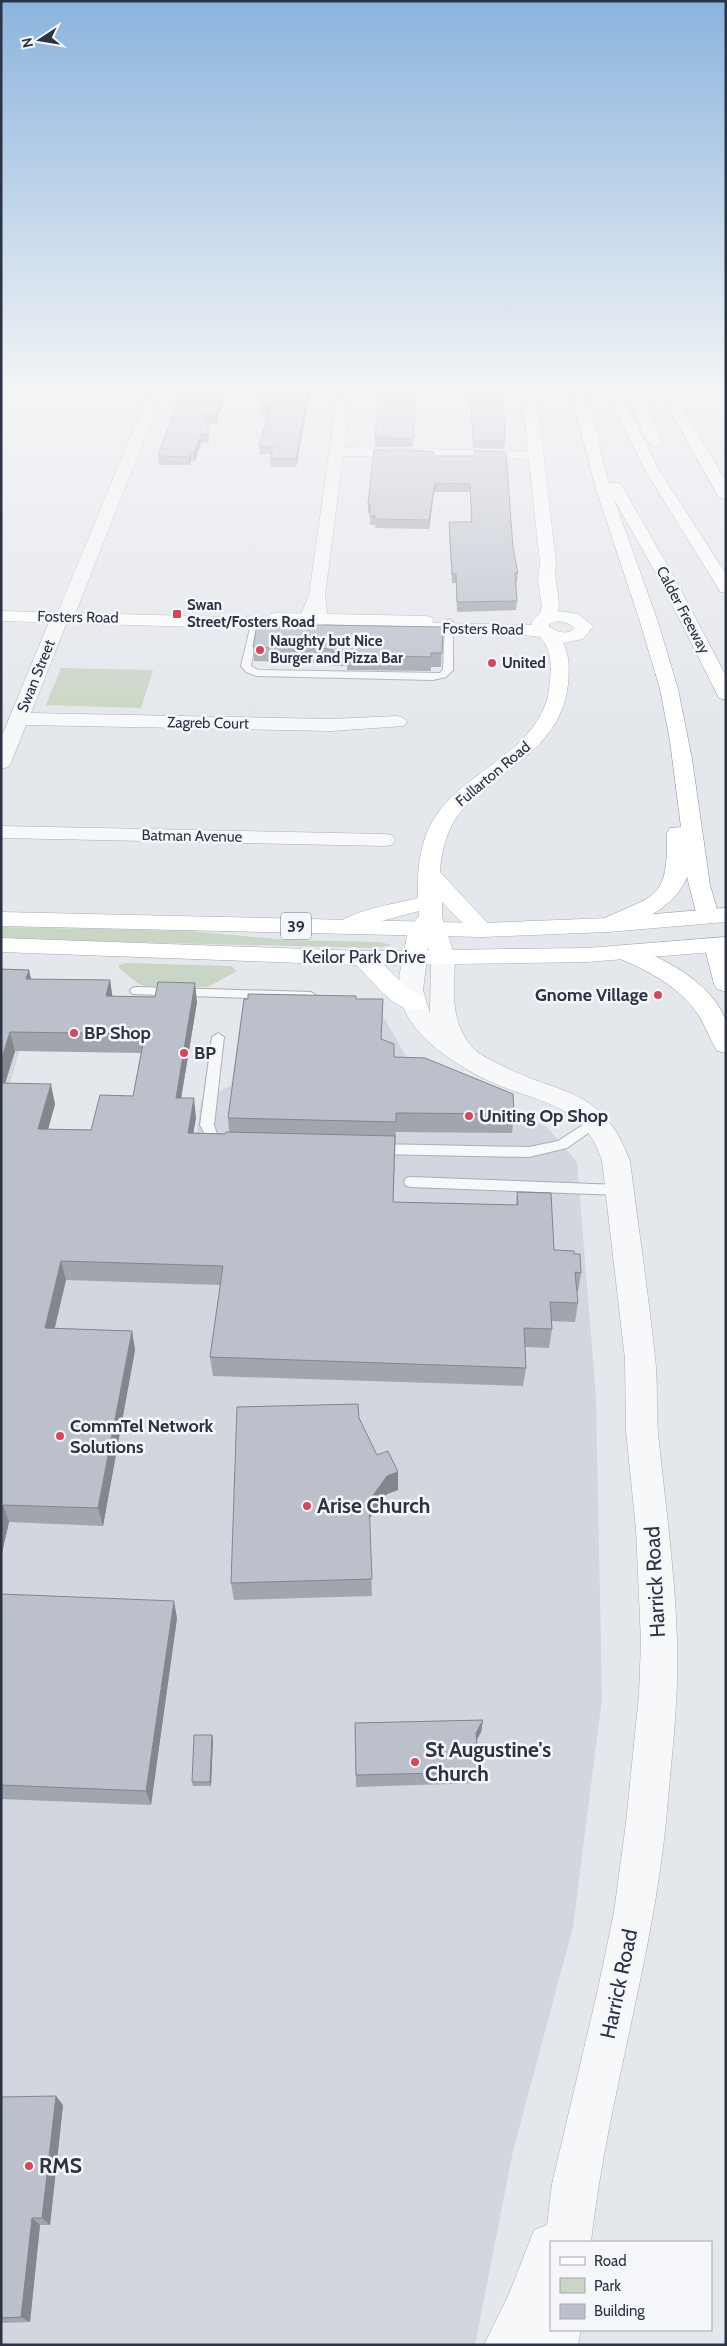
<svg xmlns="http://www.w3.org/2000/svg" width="727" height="2346" font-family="Cabin,sans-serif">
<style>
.built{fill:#d2d6de}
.green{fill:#c9d6c5}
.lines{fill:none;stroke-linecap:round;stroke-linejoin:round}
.lane-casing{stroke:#a9aeb7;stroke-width:2}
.street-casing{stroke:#a9aeb7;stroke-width:1}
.secondary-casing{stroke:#a9aeb7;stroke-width:1}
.primary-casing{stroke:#a3abb8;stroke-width:1}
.highway-casing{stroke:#8b94a3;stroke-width:1}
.lane{fill:#f7f8fa;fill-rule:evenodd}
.street{fill:#f7f8fa;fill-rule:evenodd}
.secondary{fill:#fff;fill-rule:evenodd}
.primary{fill:#fff;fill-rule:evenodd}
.highway{fill:#fff;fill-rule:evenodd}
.wall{fill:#a1a5ae;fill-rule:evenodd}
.shaded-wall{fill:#83868d}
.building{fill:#bbc0ca;stroke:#83868d}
.poi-dot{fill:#d1495b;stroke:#f4f6f9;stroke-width:2}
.labels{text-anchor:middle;stroke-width:5;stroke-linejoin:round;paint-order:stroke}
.far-poi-label{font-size:15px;font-weight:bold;fill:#2b3445;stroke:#f4f6f9;text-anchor:start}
.far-street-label{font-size:15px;fill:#2b3445;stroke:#f4f6f9}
.shield{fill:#f4f6f9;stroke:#676e7b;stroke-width:1}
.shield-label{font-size:16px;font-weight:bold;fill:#2b3445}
.street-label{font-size:18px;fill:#2b3445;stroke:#f4f6f9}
.poi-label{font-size:18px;font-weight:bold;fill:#2b3445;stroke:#f4f6f9;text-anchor:start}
.near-poi-label{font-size:21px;font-weight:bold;fill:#2b3445;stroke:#f4f6f9;text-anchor:start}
.near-street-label{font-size:21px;fill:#2b3445;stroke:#f4f6f9}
</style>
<rect width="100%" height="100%" fill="#e4e7ec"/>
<!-- built -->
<path class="built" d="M 1,982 L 38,983 L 3,1109 L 41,1152 L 194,1153 L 201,1101 L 231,1085 L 242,1010 L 383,1016 L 411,1065 L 424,1074 L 547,1127 L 577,1162 L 596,1397 L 602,1699 L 573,1927 L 513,2151 L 475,2345 L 1,2345 Z"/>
<!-- green -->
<path class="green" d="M 61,668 L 153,670 L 141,708 L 46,705 Z
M 1,927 L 190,931 L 285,940 L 379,942 L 392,945 L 375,948 L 1,939 Z
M 127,963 L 231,966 L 237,971 L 208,987 L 144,986 L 137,983 L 119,968 L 119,965 Z"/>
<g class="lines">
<!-- lane casing -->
<g class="lane-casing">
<path id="lane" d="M 449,619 L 453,622 L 453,670 L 446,677 L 433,680 L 257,676 L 246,672 L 241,666 L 251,624 L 255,621 L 259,624 L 251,666 L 258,670 L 440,673 L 443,669 L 445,622 Z
M 136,987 L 311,992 L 317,996 L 311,1000 L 132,994 L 130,991 L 132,988 Z
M 218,1033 L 224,1037 L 214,1125 L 217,1134 L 229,1144 L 222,1149 L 209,1142 L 200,1125 L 212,1037 Z
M 595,1117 L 600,1119 L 602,1122 L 600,1125 L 567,1148 L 529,1157 L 376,1154 L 369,1149 L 376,1144 L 529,1147 L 558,1141 Z
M 411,1177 L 619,1185 L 624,1186 L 626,1190 L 624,1194 L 619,1195 L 411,1187 L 406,1186 L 404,1182 L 406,1178 Z"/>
</g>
<!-- street casing -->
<g class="street-casing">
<path id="street" d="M 149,392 L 163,392 L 74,617 L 67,622 L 31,713 L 331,719 L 397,716 L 404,718 L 407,722 L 404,726 L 331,731 L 26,725 L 11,763 L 8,767 L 1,769 L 1,738 L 51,617 L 58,612 Z
M 338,392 L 352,392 L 344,448 L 536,451 L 543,455 L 536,459 L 343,456 L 325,595 L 328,619 C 322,628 318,632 307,630 L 299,619 L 309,595 Z
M 1,826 L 384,834 L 392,835 L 395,840 L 392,845 L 384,846 L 1,838 Z
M 443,950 L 451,952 C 457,960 454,971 454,981 C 453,1006 456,1029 473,1048 C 479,1055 491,1060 499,1064 C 560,1097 601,1084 630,1161 C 638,1226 648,1291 655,1357 C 658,1382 656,1408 658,1433 C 665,1503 675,1571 677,1641 C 679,1700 671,1762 666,1821 C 652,1964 607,2100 591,2242 L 551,2242 L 551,2330 L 581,2330 L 578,2345 L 484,2345 L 509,2294 L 534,2230 L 547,2225 L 552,2184 L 598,1989 L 614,1912 L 626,1823 L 639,1695 L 641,1642 L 636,1529 L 626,1431 L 625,1359 L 602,1161 C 596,1142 587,1127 570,1115 C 550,1101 526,1096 503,1087 C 467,1073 408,1038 400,997 C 398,983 399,965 407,953 L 415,951 L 423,953 L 427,958 L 423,990 L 430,1013 L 431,957 L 435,952 Z"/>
</g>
<!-- secondary casing -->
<g class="secondary-casing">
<path id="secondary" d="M 522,392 L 536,392 L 556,563 C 553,582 561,596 558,611 L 578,614 L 593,626 L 583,639 L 563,643 C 570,656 569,670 568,684 C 562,737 523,758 486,788 C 476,797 464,806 456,818 C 446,834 441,852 440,872 L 494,930 L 490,935 L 482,937 L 474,935 L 442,902 L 442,917 L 455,957 L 451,962 L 443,964 L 435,962 L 428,948 L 423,963 L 415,965 L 407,963 L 403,958 L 408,930 L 419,916 L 419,911 L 378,922 L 348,933 L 340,931 L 336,926 C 347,911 399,903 418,898 C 417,867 420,836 440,810 C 471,770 528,753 546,703 C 549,696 549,688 550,680 C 552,665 551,649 540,637 L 517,634 L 405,633 L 399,632 L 396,628 L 398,626 L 303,624 L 301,629 L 295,630 L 1,621 L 1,611 L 268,618 L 270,614 L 276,613 L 425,616 L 431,617 L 434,621 L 432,623 L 532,625 L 532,621 L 540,613 L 542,606 L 538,580 L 540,563 ZM 558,621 L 567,623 L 575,628 C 568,636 557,632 549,627 L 549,624 Z"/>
</g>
<!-- primary casing -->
<g class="primary-casing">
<path id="primary" d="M 726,908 L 726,922 L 608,932 L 482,937 L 1,926 L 1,912 L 482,923 L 608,918 Z
M 726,937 L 726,951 L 587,962 L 384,965 L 406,987 L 423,997 L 426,1003 L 423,1009 C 395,1016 374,981 356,965 L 1,952 L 1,938 L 362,951 L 587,948 Z"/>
</g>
<!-- highway casing -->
<g class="highway-casing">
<path id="highway" d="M 571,392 L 585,392 L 599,438 L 601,455 L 609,483 L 619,483 L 622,486 L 674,577 L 726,676 L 726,700 L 719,698 L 717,694 L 658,577 L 614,499 L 658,622 L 678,689 L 692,759 L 710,885 L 719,916 L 716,921 L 708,923 L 700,921 L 697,916 L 687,877 C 675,908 638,924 608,932 L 600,930 L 597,925 L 600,920 C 656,894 668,901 667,833 L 670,828 L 681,827 L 670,741 L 660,689 L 640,622 L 596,489 Z
M 606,392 L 620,392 L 659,470 L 726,574 L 726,593 L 720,592 L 718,588 L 645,470 Z
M 630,392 L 644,392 L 651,418 L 662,442 L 660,445 L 655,446 C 642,443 634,405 630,392 Z
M 660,392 L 674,392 L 726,482 L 726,500 L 718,496 Z
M 716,938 L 726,942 L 726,992 L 717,989 L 714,984 L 704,945 L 708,940 Z
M 626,946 C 660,954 713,984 725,1019 C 727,1028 726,1043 726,1053 L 717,1051 C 710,1040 706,1027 699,1016 C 680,987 649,971 618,958 L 614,953 L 618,948 Z"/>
</g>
<!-- lane -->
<use href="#lane" class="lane"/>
<!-- street -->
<use href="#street" class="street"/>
<!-- secondary -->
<use href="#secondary" class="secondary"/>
<!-- primary -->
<use href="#primary" class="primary"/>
<!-- highway -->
<use href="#highway" class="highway"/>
</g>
<!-- wall -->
<path class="wall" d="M 310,392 L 296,467 L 271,467 L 270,459 L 271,454 L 260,454 L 259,446 L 268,415 L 260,415 L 260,407 Z
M 415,392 L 413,447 L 375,447 L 375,438 Z
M 468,392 L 499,392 L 505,441 L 504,449 L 473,448 L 471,408 L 468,408 Z
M 224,396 L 216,424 L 207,424 L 209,443 L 201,443 L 195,461 L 191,461 L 190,465 L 159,465 L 158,456 Z
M 434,456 L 473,456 L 513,548 L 518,573 L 517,582 L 516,582 L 517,601 L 516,610 L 457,612 L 456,583 L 452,583 L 449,531 L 449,522 L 471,522 L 470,492 L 434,492 L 429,529 L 375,528 L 375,525 L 370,525 L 370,513 L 368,513 L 368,504 Z
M 443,627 L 441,667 L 431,667 L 431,671 L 347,670 L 347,666 L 333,666 L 333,663 L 254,661 L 253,647 Z
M 1,969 L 29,970 L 31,979 L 110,980 L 112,996 L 197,1002 L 181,1098 L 196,1118 L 193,1133 L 225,1134 L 229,1132 L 228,1118 L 356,999 L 394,1057 L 514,1114 L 512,1133 L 396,1132 L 393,1202 L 516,1205 L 517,1192 L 554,1250 L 574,1254 L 581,1273 L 578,1292 L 577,1291 L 578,1303 L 575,1322 L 552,1321 L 552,1329 L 549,1348 L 525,1347 L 526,1368 L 523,1386 L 213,1376 L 210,1357 L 220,1285 L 66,1280 L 55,1328 L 132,1331 L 135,1350 L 103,1526 L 9,1522 L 1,1557 ZM 15,1051 L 141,1053 L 133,1096 L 91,1130 L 48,1129 L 55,1104 L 5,1083 Z
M 359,1418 L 377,1455 L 398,1472 L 398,1490 L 387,1494 L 369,1518 L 372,1596 L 234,1600 L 231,1583 Z
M 1,1594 L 177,1618 L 151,1805 L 1,1799 Z
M 483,1720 L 481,1732 L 476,1741 L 479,1772 L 477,1783 L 356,1787 L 355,1723 Z
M 212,1735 L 213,1739 L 211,1786 L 193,1786 L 192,1782 Z
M 1,2097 L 63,2105 L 50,2225 L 40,2225 L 30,2322 L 1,2323 Z"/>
<!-- shaded-wall -->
<path class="shaded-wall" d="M 222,392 L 224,392 L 224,396 L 216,424 L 216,415 Z
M 308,392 L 310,392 L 296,467 L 296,459 Z
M 201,435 L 201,443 L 195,461 L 194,452 Z
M 190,452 L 191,461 L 190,465 L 189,457 Z
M 435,483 L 434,492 L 429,529 L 429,520 Z
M 29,970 L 33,989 L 26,979 Z
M 110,980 L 113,1000 L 106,996 Z
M 195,983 L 197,1002 L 178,1117 L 176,1098 Z
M 10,1032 L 15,1051 L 1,1097 L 1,1061 Z
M 51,1084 L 55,1104 L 43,1148 L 38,1129 Z
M 194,1098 L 196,1118 L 190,1152 L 188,1133 Z
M 61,1261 L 66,1280 L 50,1347 L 45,1328 Z
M 132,1331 L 135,1350 L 103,1526 L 98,1508 Z
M 398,1472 L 398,1490 L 387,1494 L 369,1519 L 369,1501 L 387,1476 Z
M 3,1505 L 9,1522 L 1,1557 L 1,1512 Z
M 174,1601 L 177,1618 L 151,1805 L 146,1791 Z
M 483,1720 L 481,1732 L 474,1745 L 476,1733 Z
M 212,1735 L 213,1739 L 211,1786 L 210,1782 Z
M 56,2096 L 63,2105 L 50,2225 L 42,2218 Z
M 32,2218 L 40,2225 L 30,2322 L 21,2317 Z"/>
<!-- building -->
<path class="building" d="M 181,392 L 222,392 L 216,415 L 205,415 L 209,434 L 201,435 L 194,452 L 190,452 L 189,457 L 158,456 Z
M 265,392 L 308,392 L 296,459 L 270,459 L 273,447 L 259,446 L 270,407 L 260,407 Z
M 380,392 L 415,392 L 414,439 L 375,438 Z
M 468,392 L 499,392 L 503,394 L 505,441 L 473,441 L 471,401 L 469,401 Z
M 374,450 L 413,450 L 434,452 L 434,456 L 474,456 L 474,451 L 506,452 L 513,548 L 518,573 L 515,573 L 517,601 L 457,602 L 456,574 L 452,574 L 449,522 L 472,522 L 470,484 L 435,483 L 429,520 L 375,519 L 375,516 L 370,516 L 370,504 L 368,504 Z
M 257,624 L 443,627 L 442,653 L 431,653 L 431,657 L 347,655 L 347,652 L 333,652 L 333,649 L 253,647 Z
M 1,969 L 29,970 L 26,979 L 110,980 L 106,996 L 155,997 L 158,982 L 195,983 L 176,1098 L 194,1098 L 188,1133 L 225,1134 L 226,1132 L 395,1136 L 393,1202 L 518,1205 L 517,1192 L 551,1193 L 554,1250 L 574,1251 L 574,1254 L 580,1254 L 581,1273 L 575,1272 L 578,1303 L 550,1302 L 552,1329 L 524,1328 L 526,1368 L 210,1357 L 223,1266 L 61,1261 L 45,1328 L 132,1331 L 98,1508 L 3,1505 L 1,1512 L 1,1083 L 51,1084 L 38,1129 L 91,1130 L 100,1095 L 133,1096 L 145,1034 L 10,1032 L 1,1061 Z
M 248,994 L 356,996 L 356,999 L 383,999 L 381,1039 L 394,1044 L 394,1057 L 425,1058 L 513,1094 L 514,1114 L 396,1113 L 396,1122 L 228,1118 L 244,999 L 248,999 Z
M 358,1404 L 359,1418 L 377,1455 L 388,1451 L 398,1472 L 387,1476 L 369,1501 L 372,1579 L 231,1583 L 237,1407 Z
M 1,1594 L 174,1601 L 146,1791 L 1,1785 Z
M 483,1720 L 476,1733 L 479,1772 L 356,1775 L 355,1723 Z
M 194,1735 L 212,1735 L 210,1782 L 192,1782 Z
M 56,2096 L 42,2218 L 32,2218 L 21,2317 L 1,2318 L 1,2097 Z"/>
<!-- sky -->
<linearGradient id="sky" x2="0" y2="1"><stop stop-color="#8bb4dd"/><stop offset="0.54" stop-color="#f3f4f6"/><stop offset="1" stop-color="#f3f4f6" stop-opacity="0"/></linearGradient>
<rect width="727" height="720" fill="url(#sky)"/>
<!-- markers -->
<g class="poi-dot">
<rect x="172" y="609" width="10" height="10" rx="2.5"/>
<circle cx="260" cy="650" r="5"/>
<circle cx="492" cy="663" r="5"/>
<circle cx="658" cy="995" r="5"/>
<circle cx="74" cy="1033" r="5"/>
<circle cx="184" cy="1053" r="5"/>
<circle cx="469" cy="1116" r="5"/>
<circle cx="60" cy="1436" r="5"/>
<circle cx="307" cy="1506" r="5"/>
<circle cx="415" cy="1762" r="5"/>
<circle cx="29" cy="2166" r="5"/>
</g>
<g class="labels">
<!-- far-poi labels -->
<g class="far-poi-label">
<text x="187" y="610">Swan<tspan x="187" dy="17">Street/Fosters Road</tspan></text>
<text x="270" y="646">Naughty but Nice<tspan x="270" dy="17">Burger and Pizza Bar</tspan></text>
<text x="502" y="668">United</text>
</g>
<!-- far-street labels -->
<g class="far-street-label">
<text transform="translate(683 610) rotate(62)" y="5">Calder Freeway</text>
<text transform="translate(78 617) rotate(1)" y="5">Fosters Road</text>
<text transform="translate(483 629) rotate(1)" y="5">Fosters Road</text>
<text transform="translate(36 676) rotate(-68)" y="5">Swan Street</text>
<text transform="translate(208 723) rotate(1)" y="5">Zagreb Court</text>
<text transform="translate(493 774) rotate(-40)" y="5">Fullarton Road</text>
<text transform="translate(192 836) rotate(1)" y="5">Batman Avenue</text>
</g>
<!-- shield labels -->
<rect class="shield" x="281" y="912.5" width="30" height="27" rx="4"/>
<g class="shield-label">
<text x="296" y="932">39</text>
</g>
<!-- street labels -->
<g class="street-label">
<text x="364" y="963">Keilor Park Drive</text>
</g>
<!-- poi labels -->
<g class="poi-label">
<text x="648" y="1001" text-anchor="end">Gnome Village</text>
<text x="84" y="1039">BP Shop</text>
<text x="194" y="1059">BP</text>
<text x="479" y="1122">Uniting Op Shop</text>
<text x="70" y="1432">CommTel Network<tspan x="70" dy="21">Solutions</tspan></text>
</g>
<!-- near-poi labels -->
<g class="near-poi-label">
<text x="317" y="1513">Arise Church</text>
<text x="425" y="1757">St Augustine's<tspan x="425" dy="24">Church</tspan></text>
<text x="39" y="2173">RMS</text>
</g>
<!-- near-street labels -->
<g class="near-street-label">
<text transform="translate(655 1582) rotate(-93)" y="7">Harrick Road</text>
<text transform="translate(619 1984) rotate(-78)" y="7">Harrick Road</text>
</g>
</g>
<!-- border -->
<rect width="727" height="2346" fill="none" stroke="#2b3445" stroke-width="5"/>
<!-- legend -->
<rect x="550" y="2241" width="162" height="90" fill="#f4f6f9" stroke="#a4a8b1"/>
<rect x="560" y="2257" width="25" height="8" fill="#ffffff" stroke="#a4a8b1"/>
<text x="594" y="2266" font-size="15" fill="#2b3445">Road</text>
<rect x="560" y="2278" width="25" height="15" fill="#c9d6c5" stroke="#a4a8b1"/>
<text x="594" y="2291" font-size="15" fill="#2b3445">Park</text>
<rect x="560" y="2304" width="25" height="15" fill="#bbc0ca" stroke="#a4a8b1"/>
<text x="594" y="2316" font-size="15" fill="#2b3445">Building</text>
<!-- north arrow -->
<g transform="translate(40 40) rotate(258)" stroke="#f4f6f9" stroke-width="4" paint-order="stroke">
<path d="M0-4L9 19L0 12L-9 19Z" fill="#2b3445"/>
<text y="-8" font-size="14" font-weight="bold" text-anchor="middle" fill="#2b3445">N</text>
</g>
</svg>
